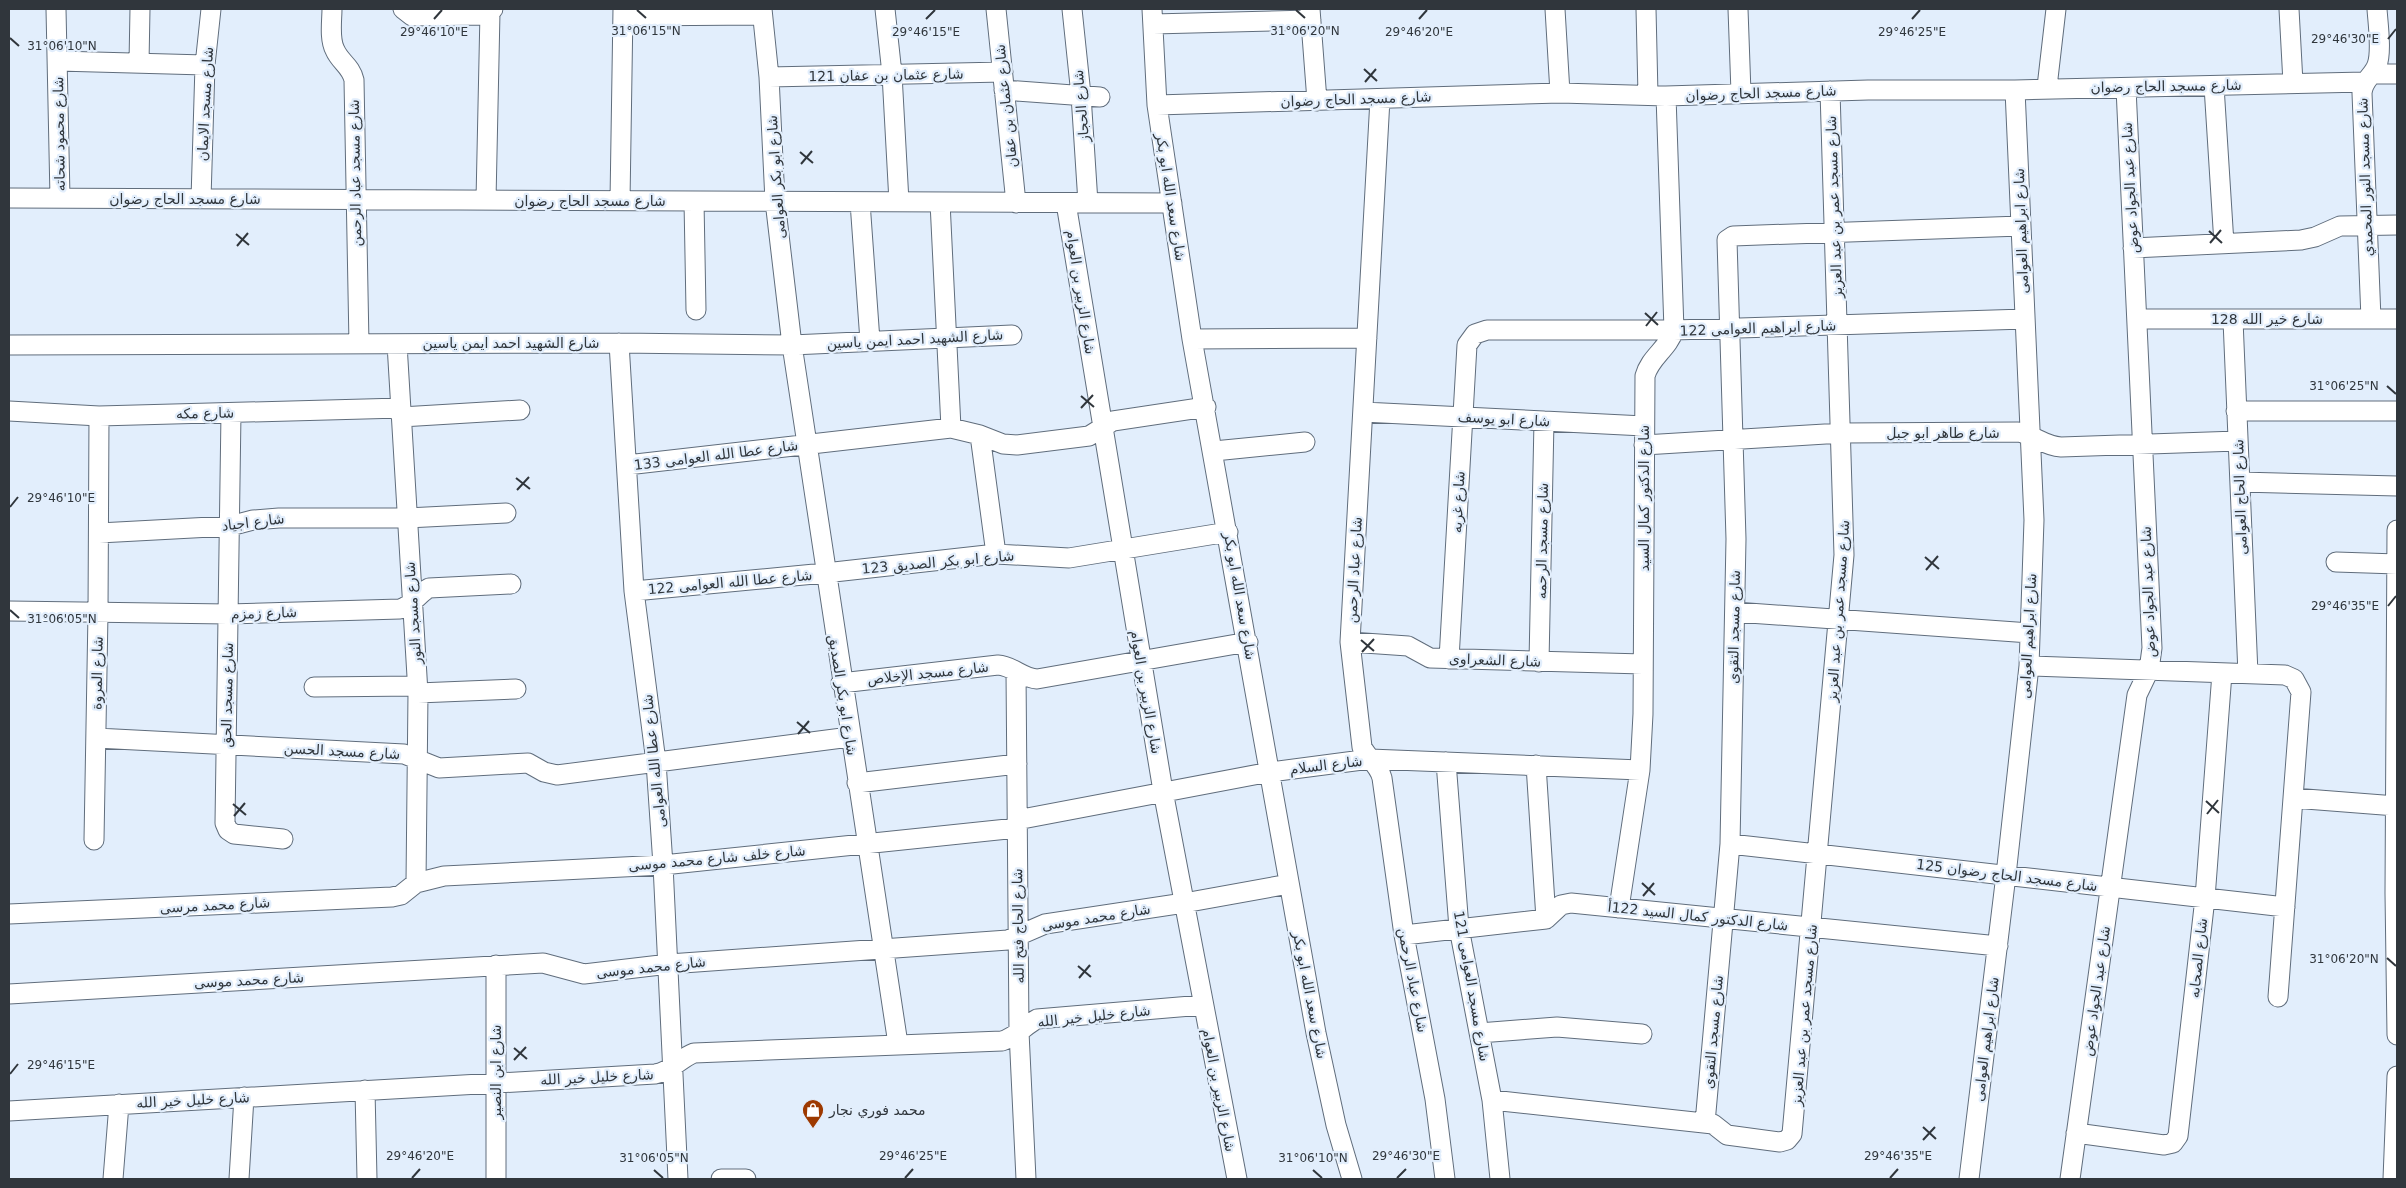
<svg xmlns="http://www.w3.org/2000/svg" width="2406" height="1188" font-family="'DejaVu Sans','Noto Sans Arabic',sans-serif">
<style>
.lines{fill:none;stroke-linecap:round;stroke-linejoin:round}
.street-casing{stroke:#606d7c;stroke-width:21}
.street{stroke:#fff;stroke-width:19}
.ticks{fill:none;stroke:#30363c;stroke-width:2}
.labels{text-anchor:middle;stroke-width:4.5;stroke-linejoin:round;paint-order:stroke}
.street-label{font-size:14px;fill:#30363c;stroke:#e2eefc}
.poi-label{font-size:14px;fill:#30363c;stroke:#e2eefc;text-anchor:start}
.ticks-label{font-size:12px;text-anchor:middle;fill:#30363c;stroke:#e2eefc;stroke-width:4.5;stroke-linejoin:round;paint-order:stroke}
</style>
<rect width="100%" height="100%" fill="#e2eefc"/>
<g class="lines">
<!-- street casing -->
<g class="street-casing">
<path id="street" d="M 56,9 L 60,198
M 332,9 C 332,20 329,39 335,50 C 340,62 351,66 354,80 L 359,344
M 403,9 L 412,16 L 482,15 L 490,12 L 493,9
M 762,9 L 769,77 L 775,201 L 792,345 L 898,1044
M 885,9 L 892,74 L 899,202
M 996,9 L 1016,203
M 1072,9 L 1081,95 L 1088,203
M 1152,9 L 1157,105 L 1192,339 L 1316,1033 L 1336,1125 L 1352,1179
M 1310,9 L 1317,101
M 1555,9 L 1560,93
M 1646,9 L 1648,95
M 1738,9 L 1741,93
M 2289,9 L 2293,83
M 623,16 L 762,15
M 1153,24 L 1311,20
M 58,61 L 205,65
M 139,63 L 140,9
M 2372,74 L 2397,74
M 769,77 L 1003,72
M 2214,86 L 2224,244
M 2047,87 L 2056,9
M 1004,90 L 1100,97
M 1380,99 L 1350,642 L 1362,747 C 1368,759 1379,765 1382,778 L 1404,935 L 1435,1099 L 1445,1179
M 1157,105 L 1560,93 L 1666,96 L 1868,90 L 2015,90 L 2365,82
M 9,198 L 1172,203
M 201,199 L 205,65 L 211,9
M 486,200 L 490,12
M 620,201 L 623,9
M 694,201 L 696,310
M 860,202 L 870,341
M 940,202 L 951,428
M 1066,203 L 1163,791 L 1237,1179
M 2133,248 L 2301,240 L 2315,237 L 2340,226 L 2397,225
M 2137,319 L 2397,319
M 2371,319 L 2362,93 C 2363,80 2373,76 2377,65 C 2382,52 2378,24 2377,9
M 2233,320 L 2248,674
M 1192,339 L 1367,338
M 619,343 L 634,591 L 656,762 L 663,865 L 678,1179
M 397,344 L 418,693 L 416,883
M 9,345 L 619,343 L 792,345 L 1012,335
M 9,411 L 99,416 L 401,408
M 2236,411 L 2397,411
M 1363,412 L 1644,426
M 231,413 L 225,823 L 228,830 L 234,834 L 283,839
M 401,417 L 520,410
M 980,435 L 996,554
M 1644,445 L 1842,433 L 2018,432 C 2034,435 2044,446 2061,447 L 2238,441
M 1214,451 L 1305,442
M 627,465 L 951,428 L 980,435 L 1003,444 L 1017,445 L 1089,436 L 1113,421 L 1206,407
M 2240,482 L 2397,486
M 2397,530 L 2395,893 L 2397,1035
M 99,533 L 230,526 L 253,520 L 279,518 L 407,518 L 506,513
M 2336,562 L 2397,564
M 634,591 L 825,573 L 996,554 L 1069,558 L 1228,532
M 9,611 L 228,614 L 400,609 C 413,605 418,594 429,588 L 511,584
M 1735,612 L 2030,633
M 1350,642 L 1408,646 L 1430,658 L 1643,664
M 1449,659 L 1467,345 L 1475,334 L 1487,330 L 1674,330 L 2025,319
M 1539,662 L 1544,421
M 2029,666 L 2285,675 L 2294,679 L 2301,692 L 2278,997
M 1016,672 L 1019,1032 L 1026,1179
M 841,683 L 998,665 C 1013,666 1022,678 1037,679 L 1248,642
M 314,687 L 417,686
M 418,693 L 516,689
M 96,738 L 404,754 L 439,768 L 528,763 L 544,772 L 557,775 L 850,737
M 1446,762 L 1459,928 L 1492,1100 L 1500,1179
M 1536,765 L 1546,919
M 857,783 L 1017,764
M 2293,798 L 2396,806
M 1017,820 L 1270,772 L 1370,759 L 1640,770
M 94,840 L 98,613 L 99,416
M 1730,844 L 2285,907
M 1619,908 L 1640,770 L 1643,714 L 1645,376 C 1650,357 1668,349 1674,330 L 1666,96
M 9,914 L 392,897 L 401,895 L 416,883 L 444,876 L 663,865 L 1017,828
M 1404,935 L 1546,919 L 1561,905 L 1571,903 L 1998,946
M 496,965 L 496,1179
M 9,994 L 543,963 L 584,974 L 669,964 L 1008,940 L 1045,924 L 1184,903 L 1289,884
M 1479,1033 L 1557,1027 L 1642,1034
M 365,1090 L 367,1179
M 1492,1100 L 1713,1124 L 1727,1135 L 1780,1142 L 1787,1140 L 1792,1134 L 1844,555 L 1830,91
M 9,1111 L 655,1074 C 671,1072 680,1058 694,1053 L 1002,1041 C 1016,1037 1024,1026 1037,1019 L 1203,1005
M 1705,1123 L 1730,844 L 1736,539 L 1727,240 L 1733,236 L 2021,226
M 2076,1133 L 2164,1145 L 2173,1143 L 2178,1136 L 2205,898 L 2222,673
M 113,1179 L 119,1104
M 239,1179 L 244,1097
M 721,1179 L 746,1179
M 1969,1179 L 2006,875 L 2029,666 L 2034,520 L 2015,90
M 2070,1179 L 2137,695 L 2149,670 L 2152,648 L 2126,88
M 2393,1179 L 2397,1076"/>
</g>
<!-- street -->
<use href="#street" class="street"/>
</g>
<!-- ticks -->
<path class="ticks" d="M 637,10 L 646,18M 1296,10 L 1305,18M 434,19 L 442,10M 926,19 L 935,10M 1419,19 L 1427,10M 1912,19 L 1920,10M 10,38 L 19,46M 2388,39 L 2396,29M 1364,69 L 1377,81M 1365,82 L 1376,69M 800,152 L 813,163M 801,164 L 812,151M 2209,231 L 2222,243M 236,234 L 249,245M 2210,243 L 2221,230M 237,246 L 248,233M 1645,313 L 1658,325M 1646,326 L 1657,312M 2387,386 L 2396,394M 1081,396 L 1094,407M 1081,408 L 1093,395M 516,478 L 530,489M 517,490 L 529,477M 10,507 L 18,497M 1925,557 L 1939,569M 1926,570 L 1938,556M 2388,606 L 2396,596M 10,610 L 19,618M 1361,640 L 1374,651M 1362,652 L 1374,639M 797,722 L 810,733M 798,734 L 809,721M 2206,801 L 2219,813M 233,804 L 246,815M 2207,814 L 2218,800M 234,816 L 245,803M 1642,883 L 1655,895M 1643,896 L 1654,883M 2387,958 L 2396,966M 1078,966 L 1091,977M 1079,978 L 1090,965M 514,1048 L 527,1059M 514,1060 L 526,1047M 10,1074 L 18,1064M 1923,1127 L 1936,1139M 1923,1140 L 1935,1127M 654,1170 L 663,1178M 1313,1170 L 1322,1178M 412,1178 L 420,1169M 905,1178 L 913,1169M 1397,1178 L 1406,1169M 1890,1178 L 1898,1169"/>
<!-- icons -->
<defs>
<g id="shop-pin" transform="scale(1.125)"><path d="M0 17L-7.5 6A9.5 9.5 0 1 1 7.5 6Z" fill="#9d3900" stroke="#e2eefc"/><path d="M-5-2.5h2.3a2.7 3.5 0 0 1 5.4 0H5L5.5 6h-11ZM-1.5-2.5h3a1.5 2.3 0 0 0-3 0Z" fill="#fff"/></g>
</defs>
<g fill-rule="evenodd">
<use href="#shop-pin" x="813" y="1110"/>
</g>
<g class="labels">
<!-- street labels -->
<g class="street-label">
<text transform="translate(886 75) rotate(-1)" y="5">شارع عثمان بن عفان 121</text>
<text transform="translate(2166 86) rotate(-1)" y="5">شارع مسجد الحاج رضوان</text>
<text transform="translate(1761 93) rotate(-2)" y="5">شارع مسجد الحاج رضوان</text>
<text transform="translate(1356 99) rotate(-2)" y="5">شارع مسجد الحاج رضوان</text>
<text transform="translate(205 104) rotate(-87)" y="5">شارع مسجد الايمان</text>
<text transform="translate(1006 106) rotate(-96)" y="5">شارع عثمان بن عفان</text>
<text transform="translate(1081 106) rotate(-95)" y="5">شارع الحجاز</text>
<text transform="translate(59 134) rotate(-91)" y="5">شارع محمود شحاته</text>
<text transform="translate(355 173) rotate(-91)" y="5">شارع مسجد عباد الرحمن</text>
<text transform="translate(776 177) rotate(-94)" y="5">شارع ابو بكر العوامى</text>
<text transform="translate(2365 177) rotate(-92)" y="5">شارع مسجد النور المحمدي</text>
<text transform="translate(2130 188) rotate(-93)" y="5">شارع عبد الجواد عوض</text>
<text transform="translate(1171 197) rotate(81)" y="5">شارع سعد الله ابو بكر</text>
<text x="185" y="204">شارع مسجد الحاج رضوان</text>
<text x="590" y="206">شارع مسجد الحاج رضوان</text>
<text transform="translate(1834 207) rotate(-92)" y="5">شارع مسجد عمر بن عبد العزيز</text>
<text transform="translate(2021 231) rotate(-92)" y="5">شارع ابراهيم العوامى</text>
<text transform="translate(1081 292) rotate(81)" y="5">شارع الزبير بن العوام</text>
<text x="2267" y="324">شارع خير الله 128</text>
<text transform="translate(1758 328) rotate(-2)" y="5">شارع ابراهيم العوامى 122</text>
<text transform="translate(915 339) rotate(-3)" y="5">شارع الشهيد احمد ايمن ياسين</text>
<text x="511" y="348">شارع الشهيد احمد ايمن ياسين</text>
<text transform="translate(205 413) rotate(-1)" y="5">شارع مكه</text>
<text transform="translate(1504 419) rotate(3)" y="5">شارع ابو يوسف</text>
<text x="1943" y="438">شارع طاهر ابو جبل</text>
<text transform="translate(716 455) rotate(-7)" y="5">شارع عطا الله العوامى 133</text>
<text transform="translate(2240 497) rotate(-92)" y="5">شارع الحاج العوامى</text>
<text transform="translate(1644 498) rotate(-90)" y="5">شارع الدكتور كمال السيد</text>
<text transform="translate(1458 502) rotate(-87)" y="5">شارع غربه</text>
<text transform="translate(253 522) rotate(-7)" y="5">شارع اجياد</text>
<text transform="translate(1542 541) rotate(-89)" y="5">شارع مسجد الرحمه</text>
<text transform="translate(938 562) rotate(-5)" y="5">شارع ابو بكر الصديق 123</text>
<text transform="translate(1354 570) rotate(-87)" y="5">شارع عباد الرحمن</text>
<text transform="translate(730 582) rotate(-5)" y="5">شارع عطا الله العوامى 122</text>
<text transform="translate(2148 592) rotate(-92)" y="5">شارع عبد الجواد عوض</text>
<text transform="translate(1240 596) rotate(80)" y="5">شارع سعد الله ابو بكر</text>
<text transform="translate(1838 611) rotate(-86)" y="5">شارع مسجد عمر بن عبد العزيز</text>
<text transform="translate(264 613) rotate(-2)" y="5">شارع زمزم</text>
<text transform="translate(413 613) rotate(-94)" y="5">شارع مسجد النور</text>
<text transform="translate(1734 627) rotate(-89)" y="5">شارع مسجد التقوى</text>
<text transform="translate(2028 636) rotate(-87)" y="5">شارع ابراهيم العوامى</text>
<text transform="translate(1495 660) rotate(2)" y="5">شارع الشعراوى</text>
<text transform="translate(97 673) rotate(-89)" y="5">شارع المروة</text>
<text transform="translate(928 673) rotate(-6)" y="5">شارع مسجد الإخلاص</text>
<text transform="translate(1146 692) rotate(80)" y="5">شارع الزبير بن العوام</text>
<text transform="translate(227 695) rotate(-89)" y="5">شارع مسجد الحق</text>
<text transform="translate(843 695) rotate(81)" y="5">شارع ابو بكر الصديق</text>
<text transform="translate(342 751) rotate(3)" y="5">شارع مسجد الحسن</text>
<text transform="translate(654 761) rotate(-96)" y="5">شارع عطا الله العوامى</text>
<text transform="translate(1326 765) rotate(-7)" y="5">شارع السلام</text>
<text transform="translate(717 858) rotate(-5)" y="5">شارع خلف شارع محمد موسى</text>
<text transform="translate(2007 875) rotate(7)" y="5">شارع مسجد الحاج رضوان 125</text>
<text transform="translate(215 905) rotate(-3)" y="5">شارع محمد مرسى</text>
<text transform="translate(1698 916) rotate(6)" y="5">شارع الدكتور كمال السيد 122أ</text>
<text transform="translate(1096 917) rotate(-9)" y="5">شارع محمد موسى</text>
<text transform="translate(1018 926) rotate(-91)" y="5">شارع الحاج فتح الله</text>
<text transform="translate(2198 958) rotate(-84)" y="5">شارع الصحابه</text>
<text transform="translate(651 967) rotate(-6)" y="5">شارع محمد موسى</text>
<text transform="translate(249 980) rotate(-3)" y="5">شارع محمد موسى</text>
<text transform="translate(1413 980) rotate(79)" y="5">شارع عباد الرحمن</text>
<text transform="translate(1472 986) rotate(80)" y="5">شارع مسجد العوامى 121</text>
<text transform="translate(2096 991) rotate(-82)" y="5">شارع عبد الجواد عوض</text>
<text transform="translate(1310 995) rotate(79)" y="5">شارع سعد الله ابو بكر</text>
<text transform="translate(1804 1015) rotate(-85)" y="5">شارع مسجد عمر بن عبد العزيز</text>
<text transform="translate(1094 1016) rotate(-6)" y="5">شارع خليل خير الله</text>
<text transform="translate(1713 1032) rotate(-85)" y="5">شارع مسجد التقوى</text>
<text transform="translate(1986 1039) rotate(-83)" y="5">شارع ابراهيم العوامى</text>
<text transform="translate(496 1072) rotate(-90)" y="5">شارع ابن النصير</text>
<text transform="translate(597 1077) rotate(-3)" y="5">شارع خليل خير الله</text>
<text transform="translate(1219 1090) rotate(79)" y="5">شارع الزبير بن العوام</text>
<text transform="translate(193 1100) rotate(-3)" y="5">شارع خليل خير الله</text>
</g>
<!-- poi labels -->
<g class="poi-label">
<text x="829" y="1115">محمد فوري نجار</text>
</g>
</g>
<g class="ticks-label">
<text x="646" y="35">31°06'15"N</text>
<text x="1305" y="35">31°06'20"N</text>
<text x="434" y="36">29°46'10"E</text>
<text x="926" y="36">29°46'15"E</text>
<text x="1419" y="36">29°46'20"E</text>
<text x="1912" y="36">29°46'25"E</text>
<text x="2345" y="43">29°46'30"E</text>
<text x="62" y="50">31°06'10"N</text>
<text x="2344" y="390">31°06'25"N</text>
<text x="61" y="502">29°46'10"E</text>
<text x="2345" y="610">29°46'35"E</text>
<text x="62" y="623">31°06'05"N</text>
<text x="2344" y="963">31°06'20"N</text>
<text x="61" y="1069">29°46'15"E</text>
<text x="420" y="1160">29°46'20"E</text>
<text x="913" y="1160">29°46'25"E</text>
<text x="1406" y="1160">29°46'30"E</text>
<text x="1898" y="1160">29°46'35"E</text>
<text x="654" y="1162">31°06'05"N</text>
<text x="1313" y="1162">31°06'10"N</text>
</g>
<!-- border -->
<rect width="2406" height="1188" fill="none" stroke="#30363c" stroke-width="20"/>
</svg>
